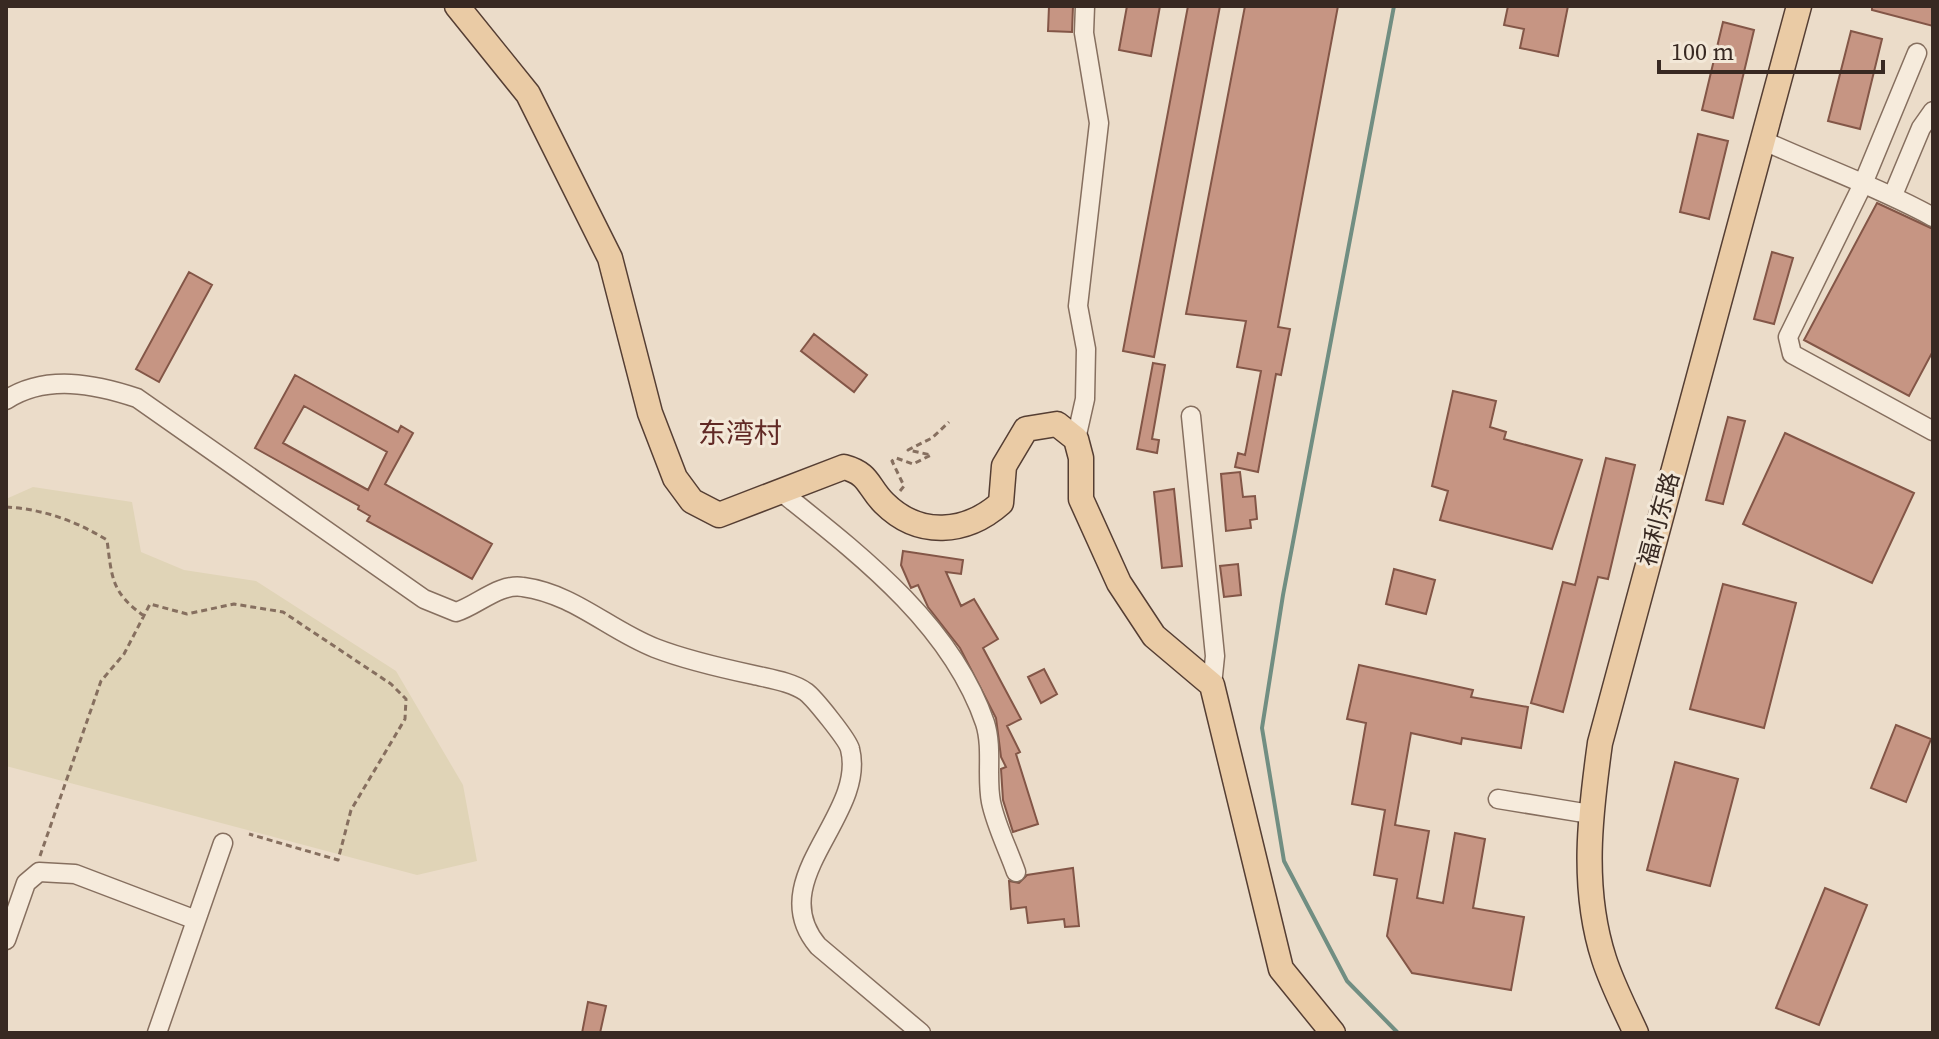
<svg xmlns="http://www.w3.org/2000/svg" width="1939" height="1039" font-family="'Source Serif 4','Noto Sans SC',serif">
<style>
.farmland{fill:#e0d4b7}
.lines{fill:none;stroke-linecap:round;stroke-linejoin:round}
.stream{stroke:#718e82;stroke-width:4}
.building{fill:#c69583;stroke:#835647;stroke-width:2;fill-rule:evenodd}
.minor-casing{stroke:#866f5f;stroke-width:21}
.major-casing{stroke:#553e33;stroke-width:27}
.path{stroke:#866f5f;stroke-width:3;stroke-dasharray:6 4;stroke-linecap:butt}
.minor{stroke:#f6ebdc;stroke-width:18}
.major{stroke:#eacba5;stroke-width:24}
.labels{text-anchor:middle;stroke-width:6;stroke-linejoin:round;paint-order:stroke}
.street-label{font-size:24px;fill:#382922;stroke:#f3e8d8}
.quarter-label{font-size:28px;fill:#612925;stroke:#f3e8d8}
</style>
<rect width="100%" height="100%" fill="#ebdcc9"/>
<!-- farmland -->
<path class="farmland" d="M 33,487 L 132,502 L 141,552 L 184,570 L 256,581 L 396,671 L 463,785 L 477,861 L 417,875 L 6,766 L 6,499 Z"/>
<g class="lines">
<!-- stream -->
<path class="stream" d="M 1394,6 L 1283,595 L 1262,728 L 1284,861 L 1347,981 L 1398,1033"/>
</g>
<!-- building -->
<path class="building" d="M 1049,6 L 1073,6 L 1072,32 L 1048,31 Z
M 1127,6 L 1160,6 L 1151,56 L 1119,50 Z
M 1188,6 L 1220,6 L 1154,357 L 1123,351 Z
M 1245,6 L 1338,6 L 1278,327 L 1290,329 L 1281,375 L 1276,374 L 1258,472 L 1235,467 L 1238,453 L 1245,455 L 1261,371 L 1237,367 L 1246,321 L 1186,314 Z
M 1508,6 L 1568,6 L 1558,56 L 1520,48 L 1524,29 L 1504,25 Z
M 1872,6 L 1933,6 L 1933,26 L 1872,10 Z
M 1723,22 L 1754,30 L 1733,118 L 1702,110 Z
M 1851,31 L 1882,39 L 1860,129 L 1828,121 Z
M 1698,134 L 1728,141 L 1709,219 L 1680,212 Z
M 1877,203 L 1933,229 L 1933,351 L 1909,396 L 1804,340 Z
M 1772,252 L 1793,258 L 1774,324 L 1754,319 Z
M 189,272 L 212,285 L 159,382 L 136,369 Z
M 814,334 L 867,375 L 854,392 L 801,351 Z
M 1153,363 L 1165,365 L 1152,439 L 1159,440 L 1157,453 L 1137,449 Z
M 295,375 L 398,432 L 401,426 L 413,433 L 385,484 L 492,544 L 472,579 L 367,521 L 370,516 L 358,509 L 359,506 L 255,448 ZM 304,406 L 387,452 L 368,490 L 283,443 Z
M 1453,391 L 1496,401 L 1490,427 L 1506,432 L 1504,439 L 1582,460 L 1552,549 L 1440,520 L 1448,491 L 1432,486 Z
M 1728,417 L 1745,421 L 1723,504 L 1706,500 Z
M 1785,433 L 1914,493 L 1872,583 L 1743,524 Z
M 1606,458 L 1635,465 L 1608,579 L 1598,577 L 1563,712 L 1531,703 L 1563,582 L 1575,585 Z
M 1240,472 L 1243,497 L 1255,496 L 1257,519 L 1250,520 L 1251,528 L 1226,531 L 1221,474 Z
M 1174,489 L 1182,566 L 1162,568 L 1154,492 Z
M 903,551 L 963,560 L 961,574 L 946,572 L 961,606 L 974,599 L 998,639 L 983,648 L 1021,719 L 1007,726 L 1020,752 L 1016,754 L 1038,824 L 1013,832 L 1003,800 L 1001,769 L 1006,767 L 1001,757 L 996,718 L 960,648 L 928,607 L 918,585 L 911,588 L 901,565 Z
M 1238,564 L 1241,595 L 1224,597 L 1220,566 Z
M 1394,569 L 1435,580 L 1426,614 L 1386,604 Z
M 1723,584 L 1796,603 L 1764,728 L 1690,709 Z
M 1359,665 L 1473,690 L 1471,697 L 1528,707 L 1521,748 L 1462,738 L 1461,744 L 1411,733 L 1395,825 L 1429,831 L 1417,898 L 1443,903 L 1455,833 L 1485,839 L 1473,908 L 1524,917 L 1511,990 L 1412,973 L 1387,936 L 1397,879 L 1374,875 L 1385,810 L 1352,804 L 1366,723 L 1347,719 Z
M 1044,669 L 1057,694 L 1041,703 L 1028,677 Z
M 1896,725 L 1931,739 L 1906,802 L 1871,788 Z
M 1675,762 L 1738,779 L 1710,886 L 1647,870 Z
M 1073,868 L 1079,926 L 1065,927 L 1064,919 L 1028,923 L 1026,907 L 1011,909 L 1009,881 L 1019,883 L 1027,875 Z
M 1825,888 L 1867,905 L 1819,1025 L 1776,1008 Z
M 588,1002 L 606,1006 L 600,1033 L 582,1033 Z"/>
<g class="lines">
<!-- minor casing -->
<g class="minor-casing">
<path id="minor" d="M 1917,53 L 1862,186 L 1788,337 L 1792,354 L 1933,431
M 1762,140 C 1819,166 1878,187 1933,217
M 1893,195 L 1921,128 L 1933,111
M 6,400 C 46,374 95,384 137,398 L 424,599 L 456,612 C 478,605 499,583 523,587 C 574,594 609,630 655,648 C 686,660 721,668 754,675 C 771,679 792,682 806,692 C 814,698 848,740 850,749 C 867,816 762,880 818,946 L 921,1033
M 1191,416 L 1215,656 L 1212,685
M 1076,439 L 1085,399 L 1086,349 L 1078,306 L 1099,123 L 1084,33 L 1085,6
M 780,491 C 859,554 951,624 985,723 C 993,748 986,777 991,802 C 996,826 1008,849 1016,872
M 1498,799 L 1590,814
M 6,940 L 26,883 L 39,872 L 75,874 L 196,920
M 157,1033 L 223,843"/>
</g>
<!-- major casing -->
<g class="major-casing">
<path id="major" d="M 457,6 L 528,94 L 610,258 L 650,413 L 675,478 L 692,501 L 719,515 L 844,467 C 870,474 867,486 884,503 C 919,538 966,534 1001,503 L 1004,466 L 1026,429 L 1057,424 L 1076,439 L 1081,458 L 1081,499 L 1119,583 L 1154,636 L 1212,685 L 1281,969 L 1333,1033
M 1636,1033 C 1625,1009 1612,984 1604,959 C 1581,888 1590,815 1600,743 L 1799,6"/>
</g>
<!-- path -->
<path class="path" d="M 900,491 L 904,486 L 892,461 L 896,458 L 913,464 L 931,455 L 908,450 L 932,438 L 949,422
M 6,507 C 43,509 76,521 107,540 C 112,578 111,592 144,616
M 40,856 L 101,681 L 124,654 L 150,604 L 187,614 L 234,604 L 283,612 L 391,684 L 406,699 L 405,719 L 351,810 L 338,860 L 249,834"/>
<!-- minor -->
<use href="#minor" class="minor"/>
<!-- major -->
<use href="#major" class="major"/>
</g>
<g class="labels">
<!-- street labels -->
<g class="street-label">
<text transform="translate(1659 519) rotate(-75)" y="8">福利东路</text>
</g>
<!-- quarter labels -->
<g class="quarter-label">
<text x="740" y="443">东湾村</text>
</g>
</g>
<!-- border -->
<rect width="1939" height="1039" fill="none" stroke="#382922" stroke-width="16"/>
<!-- scale -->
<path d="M1659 60v12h224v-12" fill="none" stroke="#382922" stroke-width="4"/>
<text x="1671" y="60" font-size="24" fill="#382922" stroke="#f3e8d8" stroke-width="6" paint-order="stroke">100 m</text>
</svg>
